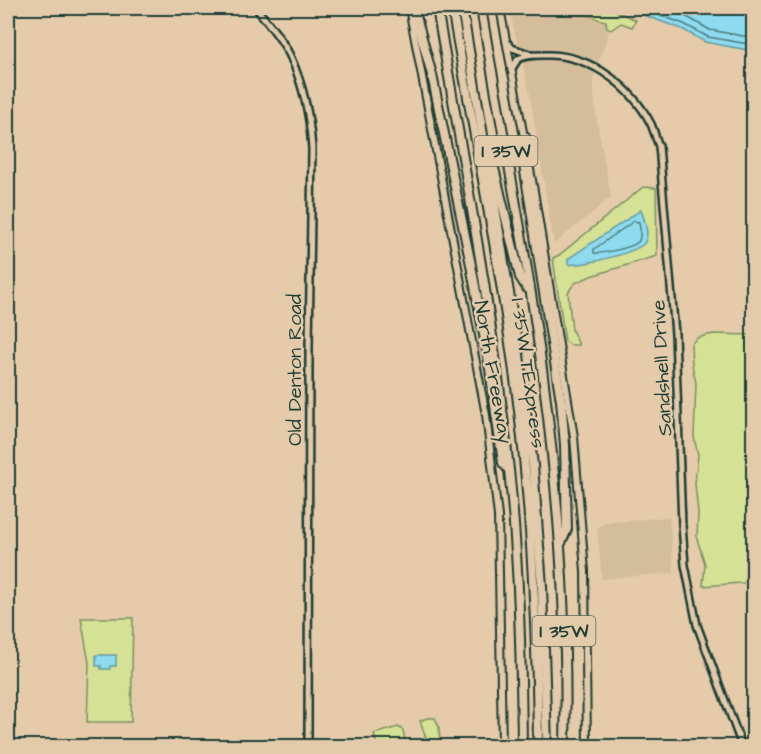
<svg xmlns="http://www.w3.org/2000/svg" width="761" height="754" font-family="'Architects Daughter',sans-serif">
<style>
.built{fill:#d3bd9b}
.green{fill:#d5e194;stroke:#7a8f64;stroke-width:1.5}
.water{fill:#8edaee;stroke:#629ba4;stroke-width:1.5}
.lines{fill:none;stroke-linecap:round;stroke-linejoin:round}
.shore{stroke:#4b7c7e;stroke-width:1.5}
.tertiary-casing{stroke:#1f3d34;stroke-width:10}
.secondary-casing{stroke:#1f3d34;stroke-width:10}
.motorway-casing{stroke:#1f3d34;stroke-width:12}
.tertiary{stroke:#e2caab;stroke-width:5}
.secondary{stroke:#e2caab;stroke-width:6}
.motorway{stroke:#e2caab;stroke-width:8}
.labels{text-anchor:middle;stroke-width:5;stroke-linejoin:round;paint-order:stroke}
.shield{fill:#e2caab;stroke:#5a6758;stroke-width:1.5}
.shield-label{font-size:18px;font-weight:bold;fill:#1f3d34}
.street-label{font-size:20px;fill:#1f3d34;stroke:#e2caab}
</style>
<rect width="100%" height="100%" fill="#e5cba9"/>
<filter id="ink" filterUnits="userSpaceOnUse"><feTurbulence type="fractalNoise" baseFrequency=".0167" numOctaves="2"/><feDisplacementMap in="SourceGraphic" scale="12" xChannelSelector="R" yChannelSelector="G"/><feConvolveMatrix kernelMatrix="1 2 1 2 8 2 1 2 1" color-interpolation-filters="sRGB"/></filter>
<g filter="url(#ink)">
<!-- built -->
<path class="built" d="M 509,8 L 559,8 L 562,14 L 593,16 L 595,21 L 606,22 L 609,32 L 593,79 L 596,116 L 611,197 L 554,244 L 529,90 Z
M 669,517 L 674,573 L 602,579 L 597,529 L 604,523 Z"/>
<!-- green -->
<path class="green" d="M 563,8 L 609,8 L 636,20 L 632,27 L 621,23 L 611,30 L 607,28 L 606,21 L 597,19 L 593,16 L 569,14 L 565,12 Z
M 643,187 L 656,188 L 657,256 L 591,276 L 575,283 L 571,288 L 568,293 L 572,330 L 579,345 L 571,345 L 565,341 L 553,258 L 559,255 Z
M 713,334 L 753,335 L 754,582 L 703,586 L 705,564 L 697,539 L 698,513 L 695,484 L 698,455 L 694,437 L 696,383 L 692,365 L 691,344 L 697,338 Z
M 81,618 L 133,618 L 131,722 L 87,722 L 89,663 Z
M 427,718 L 435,718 L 439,727 L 440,746 L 429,746 L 428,744 L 420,721 Z
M 398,727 L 403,730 L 406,746 L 377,746 L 374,734 Z"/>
<!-- water -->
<path class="water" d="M 624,8 L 734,8 L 753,14 L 753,51 L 705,42 L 682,29 Z
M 641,210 C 644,219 650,233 645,242 C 640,252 579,267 568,264 L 568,259 Z
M 96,655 L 116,655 L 116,666 L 110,666 L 110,669 L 101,669 L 101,666 L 96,666 Z"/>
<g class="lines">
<!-- shore -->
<path class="shore" d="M 640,8 L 684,24 L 708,37 L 754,45
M 660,8 L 687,17 L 710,30 L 754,38
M 634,221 L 639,222 C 640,228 642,237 638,242 C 631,248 602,254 594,253 L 594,249 Z"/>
<!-- tertiary casing -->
<g class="tertiary-casing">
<path id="tertiary" d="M 256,8 C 268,23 283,40 291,58 C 304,87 310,118 312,149 L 309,347 L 308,746
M 506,41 L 512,48 L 529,54
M 511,70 L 518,59 C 528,54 539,55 550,55 C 592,56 632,87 651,124 C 654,131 656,139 659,146 L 675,334 L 682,525 L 685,565 L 697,625 L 742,746"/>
</g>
<!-- secondary casing -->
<g class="secondary-casing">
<path id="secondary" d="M 409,8 L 486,415 L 498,516 L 502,746
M 500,8 L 534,191 L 574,437 L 585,571 L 587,746"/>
</g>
<!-- motorway casing -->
<g class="motorway-casing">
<path id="motorway" d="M 437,8 C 463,161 493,315 509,470 C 519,562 521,654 522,746
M 452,8 C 475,141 503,276 519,411 C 532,523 537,634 538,746
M 462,8 L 518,347 L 533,465 L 542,586 L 547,746
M 481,8 C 502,133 528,258 544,384 C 559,504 568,625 565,746
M 409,9 L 416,16 L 432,75 L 471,265 L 489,362 L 503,463 L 508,469
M 525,137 L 521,146 L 561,401 L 565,445 L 567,529 L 561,543
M 493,164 L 520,277 L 527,288"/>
</g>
<!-- tertiary -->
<use href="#tertiary" class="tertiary"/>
<!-- secondary -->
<use href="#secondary" class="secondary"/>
<!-- motorway -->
<use href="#motorway" class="motorway"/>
</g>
</g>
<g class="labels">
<!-- shield labels -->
<g class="shield">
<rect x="474.5" y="136" width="63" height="30" rx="4.5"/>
<rect x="532.5" y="616" width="63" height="30" rx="4.5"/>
</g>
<g class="shield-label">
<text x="506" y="157">I 35W</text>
<text x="564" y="637">I 35W</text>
</g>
<!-- street labels -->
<g class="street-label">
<text transform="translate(661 368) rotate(-93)" y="7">Sandshell Drive</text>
<text transform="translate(294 370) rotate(-90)" y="7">Old Denton Road</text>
<text transform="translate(494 372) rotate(80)" y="7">North Freeway</text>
<text transform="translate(529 373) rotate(82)" y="7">I 35W TEXpress</text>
</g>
</g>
<!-- margin -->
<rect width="761" height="754" fill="none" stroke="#e2caab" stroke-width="30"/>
<rect x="15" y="15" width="731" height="724" fill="none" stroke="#1f3d34" stroke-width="2" filter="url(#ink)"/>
</svg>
